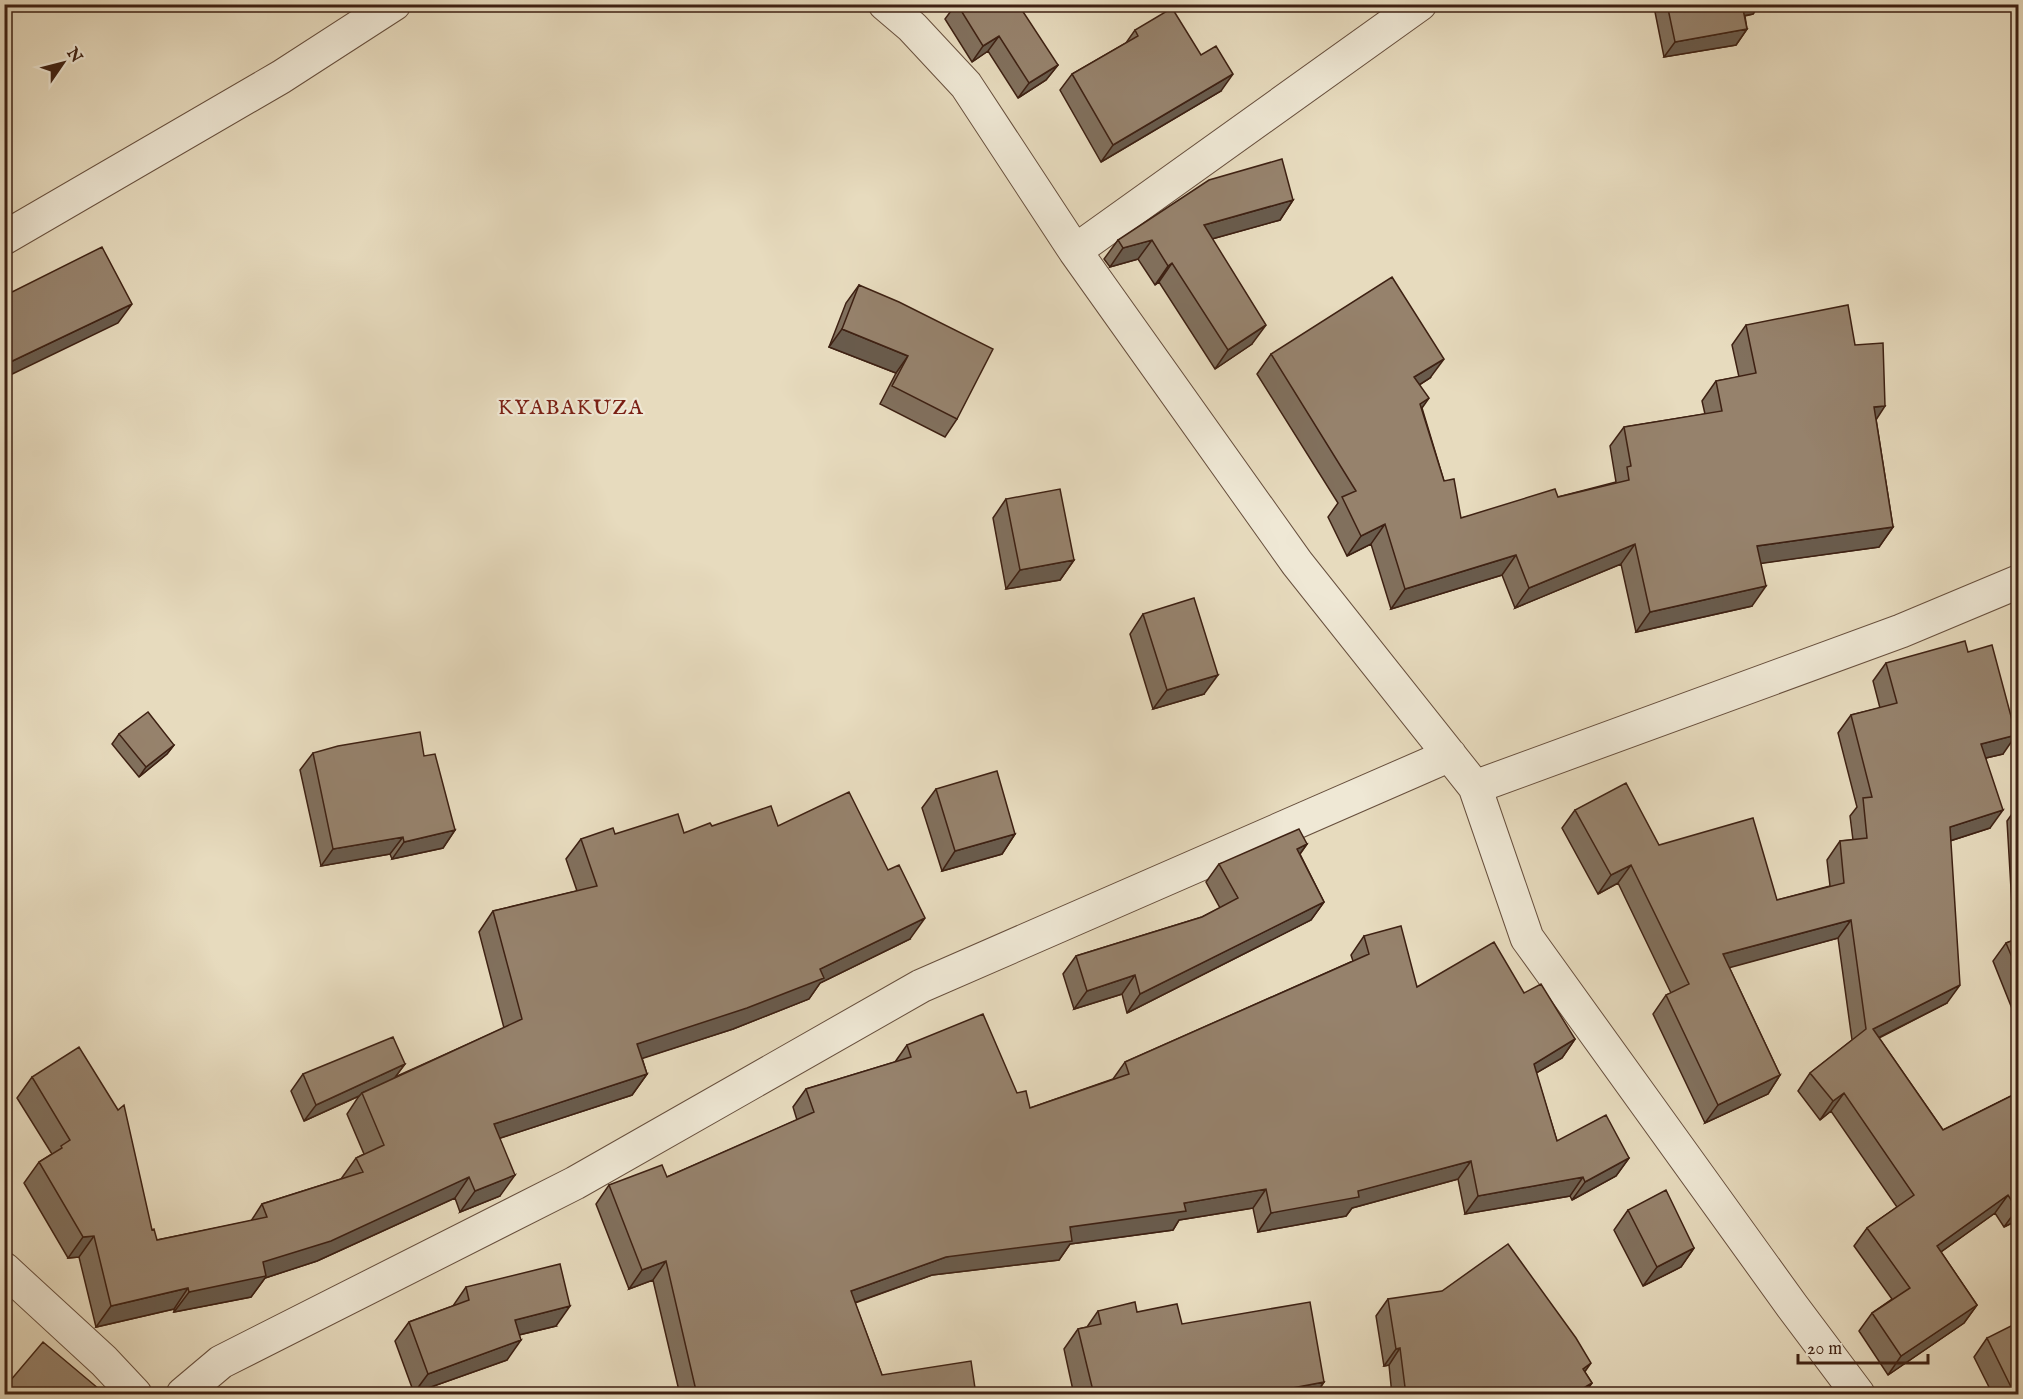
<svg xmlns="http://www.w3.org/2000/svg" width="2023" height="1399" font-family="'IM FELL English',serif">
<style>
.lines{fill:none;stroke-linecap:round;stroke-linejoin:round}
.minor-casing{stroke:#68503e;stroke-width:35}
.minor{stroke:#efe8d5;stroke-width:33}
.wall{fill:#81705d;stroke:#3e2113;stroke-width:1.5}
.shaded-wall{fill:#695b4c;stroke:#3e2113;stroke-width:1.5}
.building{fill:#96826c;stroke:#3e2113;stroke-width:1.5}
.labels{text-anchor:middle;stroke-width:4.5;stroke-linejoin:round;paint-order:stroke}
.quarter-label{font-size:21px;letter-spacing:1.5px;fill:#7a1f14;stroke:#efe8d5}
</style>
<rect width="100%" height="100%" fill="#e7dbbe"/>
<filter id="stains"><feTurbulence type="fractalNoise" baseFrequency=".00333" numOctaves="4"/><feColorMatrix values="0 0 0 0 .2 0 0 0 0 .09 0 0 0 0 .02 0 0 0 .5 -.17"/></filter>
<radialGradient id="worn" r=".72"><stop offset=".6" stop-color="#630" stop-opacity="0"/><stop offset="1" stop-color="#630" stop-opacity=".3"/></radialGradient>
<g class="lines">
<!-- minor casing -->
<g class="minor-casing">
<path id="minor" d="M 885,4 L 912,27 L 966,85 L 1075,251 L 1297,563 L 1475,787 L 1527,938 L 1792,1306 L 1858,1394
M 4,238 L 281,77 L 394,4
M 1075,251 L 1420,4
M 1475,787 L 1901,631 L 2018,582
M 4,1269 L 104,1361 L 135,1394
M 183,1394 L 221,1362 L 575,1183 L 921,986 L 1450,755"/>
</g>
<!-- minor -->
<use href="#minor" class="minor"/>
</g>
<!-- wall -->
<path class="wall" d="M 956,4 L 1058,65 L 1046,80 L 1018,98 L 988,51 L 972,62 L 945,19 Z
M 1655,4 L 1760,4 L 1753,14 L 1745,16 L 1747,29 L 1736,45 L 1664,57 L 1654,7 Z
M 1135,30 L 1221,91 L 1101,162 L 1060,90 L 1072,74 L 1126,43 Z
M 1293,200 L 1280,220 L 1212,239 L 1252,344 L 1215,369 L 1159,282 L 1155,285 L 1138,259 L 1110,267 L 1104,259 L 1118,240 Z
M 859,285 L 957,419 L 945,437 L 880,404 L 896,373 L 829,347 L 846,303 Z
M 1746,325 L 1855,345 L 1876,419 L 1893,527 L 1879,547 L 1761,563 L 1752,606 L 1636,632 L 1621,564 L 1515,608 L 1502,575 L 1391,609 L 1371,544 L 1347,556 L 1328,517 L 1338,503 L 1257,374 L 1271,354 L 1430,378 L 1419,385 L 1422,408 L 1444,481 L 1461,518 L 1558,497 L 1616,482 L 1610,446 L 1624,427 L 1705,414 L 1702,401 L 1716,381 L 1739,377 L 1732,345 Z
M 1006,499 L 1074,560 L 1060,580 L 1006,589 L 993,518 Z
M 1143,614 L 1204,694 L 1153,709 L 1130,634 Z
M 1968,652 L 2003,754 L 1986,758 L 1990,828 L 1950,841 L 1947,1003 L 1879,1038 L 1943,1130 L 2019,1092 L 2019,1229 L 2014,1222 L 2004,1227 L 1995,1213 L 1941,1252 L 1977,1305 L 1964,1323 L 1888,1375 L 1859,1331 L 1872,1313 L 1892,1299 L 1854,1246 L 1867,1228 L 1897,1207 L 1831,1111 L 1820,1120 L 1798,1091 L 1810,1073 L 1852,1040 L 1838,938 L 1729,967 L 1780,1075 L 1768,1094 L 1705,1123 L 1653,1014 L 1666,995 L 1671,993 L 1618,883 L 1598,894 L 1562,828 L 1575,810 L 1659,845 L 1777,900 L 1830,886 L 1827,860 L 1840,841 L 1853,840 L 1850,816 L 1857,807 L 1838,733 L 1851,715 L 1880,708 L 1873,681 L 1886,663 Z
M 119,734 L 174,745 L 167,754 L 139,777 L 112,744 Z
M 313,753 L 424,756 L 455,830 L 443,848 L 392,859 L 390,854 L 321,866 L 300,770 Z
M 936,789 L 1015,834 L 1002,854 L 942,871 L 922,808 Z
M 2019,804 L 2019,1026 L 1993,961 L 2006,943 L 2014,940 L 2007,821 Z
M 712,826 L 778,826 L 910,939 L 820,983 L 809,999 L 733,1029 L 642,1058 L 647,1074 L 632,1095 L 500,1138 L 500,1196 L 460,1212 L 455,1198 L 317,1261 L 265,1278 L 251,1297 L 174,1312 L 174,1309 L 96,1327 L 79,1257 L 68,1258 L 24,1183 L 39,1162 L 52,1154 L 17,1098 L 32,1077 L 152,1230 L 157,1240 L 251,1221 L 262,1204 L 341,1179 L 356,1158 L 364,1154 L 347,1114 L 359,1096 L 304,1121 L 291,1091 L 303,1074 L 405,1064 L 395,1077 L 504,1028 L 479,932 L 493,911 L 577,891 L 566,859 L 581,839 L 615,834 L 684,833 Z
M 1307,844 L 1300,854 L 1324,902 L 1311,920 L 1127,1013 L 1122,994 L 1074,1009 L 1063,974 L 1076,956 L 1202,917 L 1220,908 L 1206,882 L 1219,864 Z
M 1364,936 L 1417,987 L 1524,993 L 1575,1039 L 1562,1058 L 1536,1073 L 1557,1141 L 1629,1158 L 1616,1176 L 1572,1200 L 1570,1196 L 1465,1214 L 1458,1179 L 1352,1208 L 1346,1216 L 1258,1232 L 1253,1208 L 1179,1220 L 1173,1230 L 1070,1244 L 1059,1260 L 932,1275 L 855,1303 L 882,1375 L 976,1395 L 680,1395 L 653,1280 L 629,1289 L 596,1204 L 609,1185 L 667,1177 L 797,1120 L 793,1107 L 806,1089 L 895,1062 L 907,1045 L 1017,1093 L 1030,1108 L 1113,1079 L 1125,1062 L 1353,961 L 1351,955 Z
M 1628,1210 L 1694,1248 L 1681,1267 L 1643,1286 L 1614,1230 Z
M 466,1287 L 556,1326 L 519,1335 L 507,1360 L 414,1393 L 395,1341 L 409,1322 L 453,1306 Z
M 1388,1299 L 1585,1372 L 1592,1383 L 1583,1395 L 1392,1395 L 1389,1365 L 1384,1366 L 1376,1316 Z
M 1098,1311 L 1137,1312 L 1182,1324 L 1324,1382 L 1315,1395 L 1074,1395 L 1064,1349 L 1078,1329 L 1087,1327 Z
M 1987,1338 L 2019,1395 L 1993,1395 L 1974,1357 Z"/>
<!-- shaded-wall -->
<path class="shaded-wall" d="M 1740,4 L 1760,4 L 1753,14 L 1731,18 Z
M 1747,29 L 1736,45 L 1664,57 L 1675,42 Z
M 999,36 L 988,51 L 972,62 L 983,46 Z
M 1058,65 L 1046,80 L 1018,98 L 1029,83 Z
M 1233,74 L 1221,91 L 1101,162 L 1113,145 Z
M 1293,200 L 1280,220 L 1190,245 L 1204,225 Z
M 1152,240 L 1138,259 L 1110,267 L 1123,248 Z
M 1172,263 L 1159,282 L 1155,285 L 1168,266 Z
M 132,304 L 118,323 L 4,378 L 4,365 Z
M 1266,325 L 1252,344 L 1215,369 L 1228,350 Z
M 842,329 L 908,356 L 896,373 L 829,347 Z
M 1444,359 L 1430,378 L 1400,397 L 1414,377 Z
M 1429,398 L 1415,418 L 1420,404 Z
M 1885,406 L 1872,426 L 1874,407 Z
M 1385,524 L 1371,544 L 1347,556 L 1361,536 Z
M 1893,527 L 1879,547 L 1743,566 L 1757,546 Z
M 1635,544 L 1621,564 L 1515,608 L 1529,588 Z
M 1516,555 L 1502,575 L 1391,609 L 1405,589 Z
M 1074,560 L 1060,580 L 1006,589 L 1020,570 Z
M 1766,586 L 1752,606 L 1636,632 L 1650,612 Z
M 1218,675 L 1204,694 L 1153,709 L 1167,690 Z
M 2016,735 L 2003,754 L 1968,762 L 1981,744 Z
M 174,745 L 167,754 L 139,777 L 146,767 Z
M 2003,810 L 1990,828 L 1937,845 L 1950,827 Z
M 455,830 L 443,848 L 392,859 L 404,842 Z
M 1015,834 L 1002,854 L 942,871 L 955,851 Z
M 403,837 L 390,854 L 321,866 L 333,849 Z
M 1307,844 L 1294,862 L 1297,849 Z
M 1631,865 L 1618,883 L 1598,894 L 1611,875 Z
M 1324,902 L 1311,920 L 1127,1013 L 1140,994 Z
M 925,918 L 910,939 L 820,983 L 809,999 L 733,1029 L 622,1065 L 637,1044 L 820,969 Z
M 1851,920 L 1838,938 L 1710,973 L 1723,954 Z
M 1135,975 L 1122,994 L 1074,1009 L 1087,991 Z
M 1960,985 L 1947,1003 L 1860,1047 L 1873,1029 Z
M 1575,1039 L 1562,1058 L 1521,1082 L 1534,1064 Z
M 405,1064 L 393,1080 L 362,1093 L 359,1096 L 304,1121 L 316,1105 Z
M 647,1074 L 632,1095 L 479,1145 L 494,1124 Z
M 1780,1075 L 1768,1094 L 1705,1123 L 1718,1105 Z
M 1844,1093 L 1831,1111 L 1820,1120 L 1833,1101 Z
M 1629,1158 L 1616,1176 L 1572,1200 L 1585,1182 Z
M 1471,1161 L 1458,1179 L 1352,1208 L 1346,1216 L 1258,1232 L 1271,1213 Z
M 515,1175 L 500,1196 L 460,1212 L 475,1191 Z
M 469,1177 L 455,1198 L 317,1261 L 265,1278 L 251,1297 L 174,1312 L 189,1292 Z
M 1583,1177 L 1570,1196 L 1465,1214 L 1478,1196 Z
M 1266,1189 L 1253,1208 L 1179,1220 L 1173,1230 L 1070,1244 L 1059,1260 L 932,1275 L 837,1309 L 851,1291 L 946,1257 L 1070,1227 L 1184,1203 Z
M 2008,1195 L 1995,1213 L 1924,1264 L 1937,1246 Z
M 2019,1208 L 2019,1215 L 2014,1222 L 2004,1227 L 2017,1209 Z
M 94,1236 L 79,1257 L 68,1258 L 83,1237 Z
M 1694,1248 L 1681,1267 L 1643,1286 L 1657,1267 Z
M 666,1261 L 653,1280 L 629,1289 L 642,1270 Z
M 188,1288 L 174,1309 L 96,1327 L 111,1306 Z
M 1977,1305 L 1964,1323 L 1888,1375 L 1901,1356 Z
M 570,1306 L 556,1326 L 502,1339 L 515,1320 Z
M 521,1340 L 507,1360 L 414,1393 L 428,1374 Z
M 1400,1348 L 1389,1365 L 1384,1366 L 1396,1349 Z
M 1591,1363 L 1579,1380 L 1583,1369 Z
M 1324,1382 L 1315,1395 L 1287,1395 L 1292,1388 Z
M 1592,1383 L 1583,1395 L 1572,1395 Z"/>
<!-- building -->
<path class="building" d="M 957,4 L 1018,4 L 1058,65 L 1029,83 L 999,36 L 983,46 Z
M 1667,4 L 1742,4 L 1747,29 L 1675,42 Z
M 1172,8 L 1201,55 L 1216,46 L 1233,74 L 1113,145 L 1072,74 L 1138,36 L 1135,30 Z
M 1282,159 L 1293,200 L 1204,225 L 1266,325 L 1228,350 L 1172,263 L 1168,266 L 1152,240 L 1123,248 L 1118,240 L 1209,180 Z
M 102,247 L 132,304 L 4,365 L 4,296 Z
M 1392,277 L 1444,359 L 1414,377 L 1429,398 L 1420,404 L 1444,481 L 1454,479 L 1461,518 L 1555,489 L 1558,497 L 1629,480 L 1627,467 L 1631,466 L 1624,427 L 1722,411 L 1716,381 L 1756,373 L 1746,325 L 1848,305 L 1855,345 L 1883,343 L 1885,406 L 1874,407 L 1893,527 L 1757,546 L 1766,586 L 1650,612 L 1635,544 L 1529,588 L 1516,555 L 1405,589 L 1385,524 L 1361,536 L 1342,497 L 1356,491 L 1271,354 Z
M 859,285 L 899,302 L 993,349 L 957,419 L 892,386 L 908,356 L 842,329 Z
M 1060,489 L 1074,560 L 1020,570 L 1006,499 Z
M 1194,598 L 1218,675 L 1167,690 L 1143,614 Z
M 1965,641 L 1968,652 L 1992,645 L 2016,735 L 1981,744 L 2003,810 L 1950,827 L 1960,985 L 1873,1029 L 1943,1130 L 2019,1092 L 2019,1208 L 2017,1209 L 2008,1195 L 1937,1246 L 1977,1305 L 1901,1356 L 1872,1313 L 1910,1288 L 1867,1228 L 1914,1195 L 1844,1093 L 1833,1101 L 1810,1073 L 1866,1029 L 1851,920 L 1723,954 L 1780,1075 L 1718,1105 L 1666,995 L 1689,984 L 1631,865 L 1611,875 L 1575,810 L 1626,783 L 1659,845 L 1753,818 L 1777,900 L 1844,883 L 1840,841 L 1867,838 L 1863,798 L 1872,797 L 1851,715 L 1897,703 L 1886,663 Z
M 148,712 L 174,745 L 146,767 L 119,734 Z
M 420,732 L 424,756 L 435,754 L 455,830 L 404,842 L 403,837 L 333,849 L 313,753 L 338,746 Z
M 997,771 L 1015,834 L 955,851 L 936,789 Z
M 849,792 L 888,870 L 899,865 L 925,918 L 820,969 L 824,978 L 747,1008 L 637,1044 L 647,1074 L 494,1124 L 515,1175 L 475,1191 L 469,1177 L 331,1241 L 263,1262 L 266,1276 L 189,1292 L 188,1288 L 111,1306 L 94,1236 L 83,1237 L 39,1162 L 62,1148 L 61,1146 L 70,1140 L 32,1077 L 79,1047 L 118,1110 L 124,1105 L 152,1230 L 154,1229 L 157,1240 L 267,1217 L 262,1204 L 363,1172 L 356,1158 L 384,1145 L 362,1093 L 522,1019 L 493,911 L 597,886 L 581,839 L 613,828 L 615,834 L 678,814 L 684,833 L 710,823 L 712,826 L 771,806 L 778,826 Z
M 1299,829 L 1307,844 L 1297,849 L 1324,902 L 1140,994 L 1135,975 L 1087,991 L 1076,956 L 1202,917 L 1238,898 L 1219,864 Z
M 1401,926 L 1417,987 L 1494,942 L 1524,993 L 1541,984 L 1575,1039 L 1534,1064 L 1557,1141 L 1606,1115 L 1629,1158 L 1585,1182 L 1583,1177 L 1478,1196 L 1471,1161 L 1358,1191 L 1359,1197 L 1271,1213 L 1266,1189 L 1184,1203 L 1186,1211 L 1070,1227 L 1072,1241 L 946,1257 L 851,1291 L 882,1375 L 971,1361 L 976,1395 L 697,1395 L 666,1261 L 642,1270 L 609,1185 L 662,1165 L 667,1177 L 814,1112 L 806,1089 L 911,1057 L 907,1045 L 983,1014 L 1017,1093 L 1026,1091 L 1030,1108 L 1129,1074 L 1125,1062 L 1369,954 L 1364,936 Z
M 2019,938 L 2019,974 L 2006,943 Z
M 393,1037 L 405,1064 L 316,1105 L 303,1074 Z
M 1666,1190 L 1694,1248 L 1657,1267 L 1628,1210 Z
M 1508,1244 L 1576,1338 L 1591,1363 L 1583,1369 L 1592,1383 L 1572,1395 L 1406,1395 L 1400,1348 L 1396,1349 L 1388,1299 L 1442,1291 Z
M 560,1264 L 570,1306 L 515,1320 L 521,1340 L 428,1374 L 409,1322 L 469,1300 L 466,1287 Z
M 1135,1302 L 1137,1312 L 1177,1304 L 1182,1324 L 1310,1302 L 1324,1382 L 1292,1388 L 1294,1395 L 1094,1395 L 1078,1329 L 1101,1324 L 1098,1311 Z
M 2019,1322 L 2019,1395 L 2015,1395 L 1987,1338 Z
M 43,1342 L 99,1389 L 94,1395 L 4,1395 L 4,1388 Z"/>
<g class="labels">
<!-- quarter labels -->
<g class="quarter-label">
<text x="571" y="414">KYABAKUZA</text>
</g>
</g>
<!-- margin -->
<rect width="2023" height="1399" fill="none" stroke="#e7dbbe" stroke-width="24"/>
<rect x="6" y="6" width="2011" height="1387" fill="none" stroke="#3e2113" stroke-width="3"/>
<rect x="12" y="12" width="1999" height="1375" fill="none" stroke="#3e2113" stroke-width="1.5"/>
<!-- north arrow -->
<g transform="translate(63 63) rotate(55)" stroke="#efe8d5" stroke-width="4.5" paint-order="stroke">
<path d="M0-4.5L10 22L0 15L-10 22Z" fill="#3e2113"/>
<text y="-9" font-size="16" font-weight="bold" text-anchor="middle" fill="#3e2113">N</text>
</g>
<!-- scale -->
<path d="M1798 1354v9h130v-9" fill="none" stroke="#3e2113" stroke-width="3"/>
<text x="1807" y="1354" font-size="18" fill="#3e2113" stroke="#efe8d5" stroke-width="4.5" paint-order="stroke">20 m</text>
<rect width="100%" height="100%" filter="url(#stains)"/>
<rect width="100%" height="100%" fill="url(#worn)"/>
</svg>
